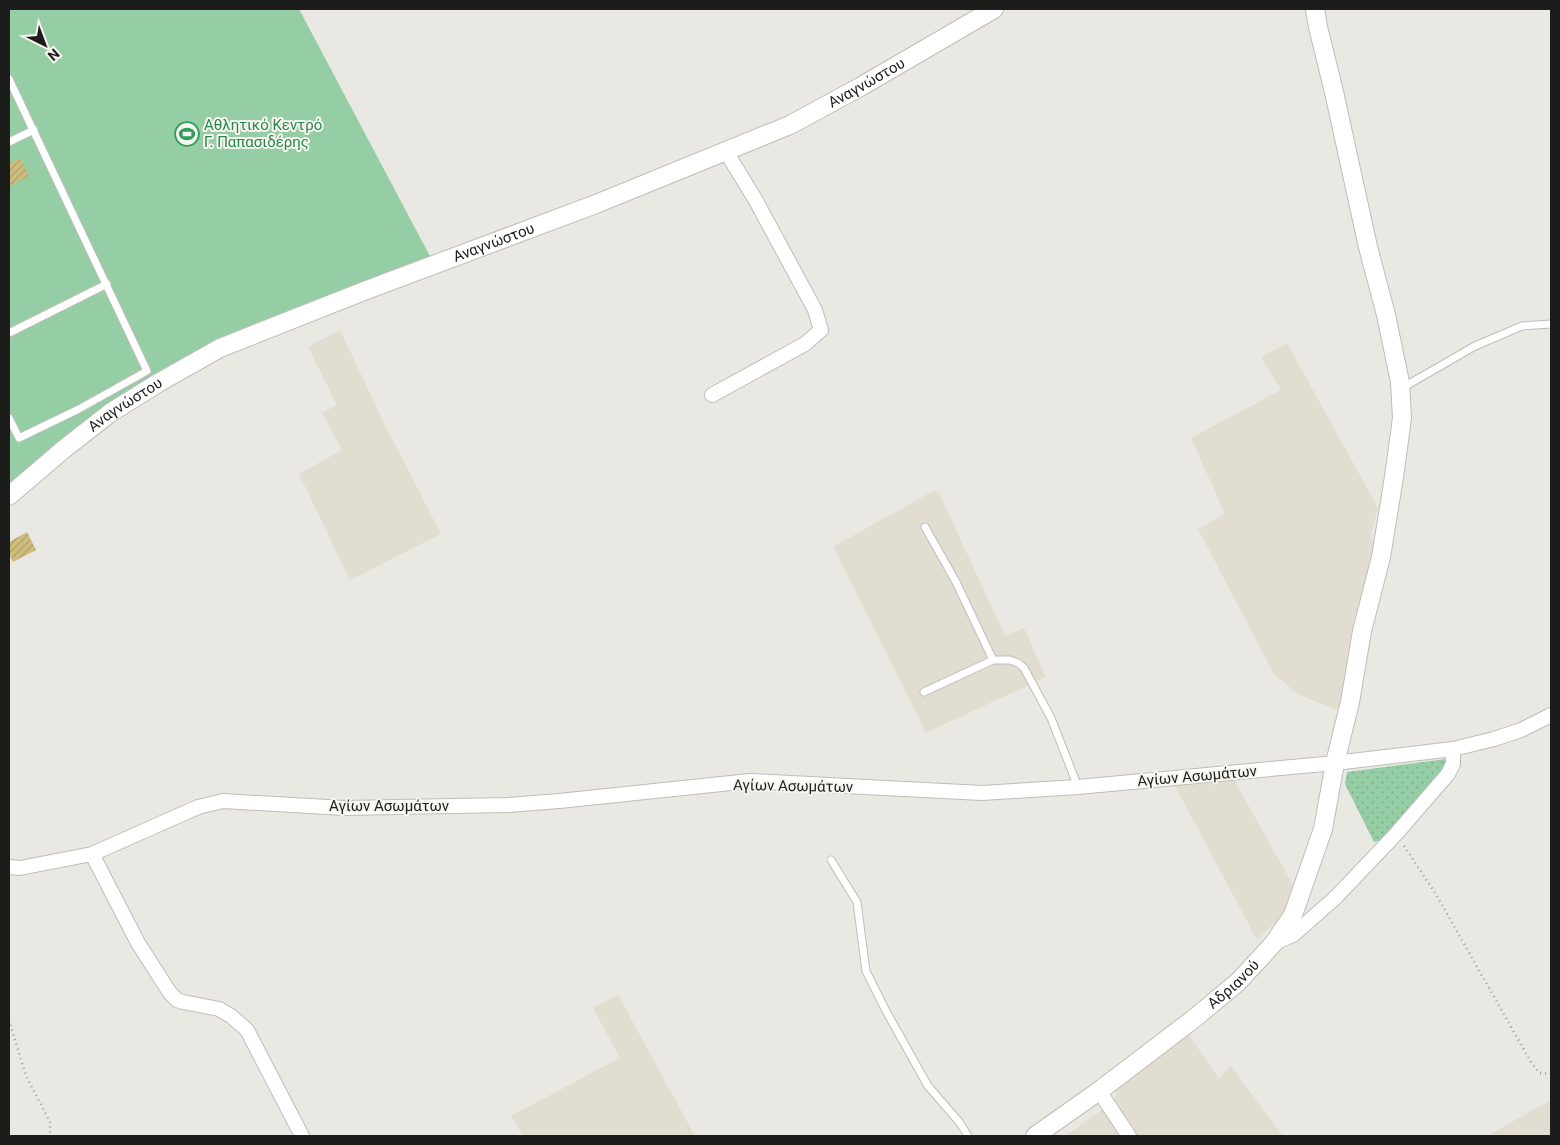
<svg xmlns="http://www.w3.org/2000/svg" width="1560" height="1145" font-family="Roboto,sans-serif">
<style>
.built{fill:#e1ddd0}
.grass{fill:url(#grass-dots)}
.park{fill:#95cda5}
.building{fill:url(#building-hatch)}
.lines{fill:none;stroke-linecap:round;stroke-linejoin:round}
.service-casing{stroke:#bfbdb8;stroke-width:9}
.minor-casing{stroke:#bfbdb8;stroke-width:16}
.tertiary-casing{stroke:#bfbdb8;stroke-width:20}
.path{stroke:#9e9d99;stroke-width:2.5;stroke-dasharray:1 4;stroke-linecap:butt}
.service{stroke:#fff;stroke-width:7}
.minor{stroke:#fff;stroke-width:14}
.tertiary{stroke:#fff;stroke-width:18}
.labels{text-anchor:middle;stroke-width:4;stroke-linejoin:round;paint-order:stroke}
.street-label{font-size:15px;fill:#1c1c1a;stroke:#f7f5ef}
.leisure-label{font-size:15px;fill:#27864d;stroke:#f7f5ef;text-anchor:start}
</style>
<defs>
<pattern id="grass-dots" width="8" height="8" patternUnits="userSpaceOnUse" patternTransform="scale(1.25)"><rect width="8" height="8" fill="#95cda5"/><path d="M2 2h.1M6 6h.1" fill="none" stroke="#80af8d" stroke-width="1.8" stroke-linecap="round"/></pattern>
<pattern id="building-hatch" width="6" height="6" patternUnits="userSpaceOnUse" patternTransform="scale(1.25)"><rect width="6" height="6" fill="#cfbd7e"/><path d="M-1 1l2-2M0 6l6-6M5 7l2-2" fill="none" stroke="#b1a26c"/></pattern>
</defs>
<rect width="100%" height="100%" fill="#e9e8e2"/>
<!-- built -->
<path class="built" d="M 340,330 L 384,423 L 441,534 L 350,580 L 299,474 L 342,450 L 322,413 L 337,405 L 308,347 Z
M 1287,343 L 1378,508 L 1370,538 L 1375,543 L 1338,710 L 1299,695 L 1274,674 L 1198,529 L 1225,514 L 1191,438 L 1281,390 L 1261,357 Z
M 935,490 L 940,495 L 1005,636 L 1024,628 L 1046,677 L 926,733 L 833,547 Z
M 1234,780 L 1296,890 L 1280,918 L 1257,940 L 1174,784 Z
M 618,995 L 695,1136 L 523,1136 L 511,1116 L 620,1058 L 593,1008 Z
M 1188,1034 L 1219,1078 L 1231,1066 L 1283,1136 L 1065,1136 L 1106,1107 L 1117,1095 L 1115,1090 L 1118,1082 Z
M 1551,1100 L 1551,1136 L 1487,1136 Z"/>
<!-- grass -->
<path class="grass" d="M 1446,759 L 1449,764 L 1387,838 L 1374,842 L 1345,784 L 1347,772 Z"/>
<!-- park -->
<path class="park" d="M 9,9 L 299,9 L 432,260 L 224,342 L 9,490 Z"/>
<!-- building -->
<path class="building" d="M 20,158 L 29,176 L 9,186 L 9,164 Z
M 27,532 L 36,550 L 13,562 L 9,554 L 9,542 Z"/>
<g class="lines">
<!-- service casing -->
<g class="service-casing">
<path id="service" d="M 9,79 L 147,371 L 79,409 L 19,438 L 9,418
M 9,142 L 34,130
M 9,333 L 107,284
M 1402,388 L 1475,346 L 1522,326 L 1551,324
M 925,527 L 956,582 L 993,660
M 924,692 L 993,660 L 1010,660 L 1018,663 L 1024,668 L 1051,718 L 1078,787
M 831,860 L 857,902 L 866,971 L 886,1011 L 928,1086 L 960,1123 L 968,1136"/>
</g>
<!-- minor casing -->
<g class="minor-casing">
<path id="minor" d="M 712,395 L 805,344 L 821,330 L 815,310 L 755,199 L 725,150
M 92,854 L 138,943 L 170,993 L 177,1000 L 183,1002 L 219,1009 L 231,1016 L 247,1030 L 302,1136
M 9,867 L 20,868 L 92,854 L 198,807 L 223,801 L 344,808 L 508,805 L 559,801 L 750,781 L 982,793 L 1078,787 L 1335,763 L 1453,749 L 1494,739 L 1521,730 L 1551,715
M 1274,943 L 1293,935 L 1335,898 L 1396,834 L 1448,774 L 1453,764 L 1453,749
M 1099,1091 L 1129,1136"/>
</g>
<!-- tertiary casing -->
<g class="tertiary-casing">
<g id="tertiary">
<path id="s1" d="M 9,496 L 64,449 L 110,413 L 158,383 L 220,348 L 364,291 L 596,204 L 790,125 L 860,87 L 994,9"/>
<path id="s2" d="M 1035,1136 L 1099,1091 L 1196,1017 L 1238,982 L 1274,943 L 1293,915 L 1323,829 L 1335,763 L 1350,702 L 1362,631 L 1381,557 L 1394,477 L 1402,418 L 1400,382 L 1386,315 L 1368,247 L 1334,92 L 1318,27 L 1315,9"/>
</g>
</g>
<!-- path -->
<path class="path" d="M 1404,846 L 1437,896 L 1532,1064 L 1540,1073 L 1551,1074
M 9,1020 L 26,1076 L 50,1122 L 50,1136"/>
<!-- service -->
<use href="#service" class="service"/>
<!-- minor -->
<use href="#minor" class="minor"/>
<!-- tertiary -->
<use href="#tertiary" class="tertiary"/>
</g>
<!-- icons -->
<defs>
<g id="stadium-ring" transform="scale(1.25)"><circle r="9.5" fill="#f7f5ef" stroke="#2e9e5b" stroke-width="1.5"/><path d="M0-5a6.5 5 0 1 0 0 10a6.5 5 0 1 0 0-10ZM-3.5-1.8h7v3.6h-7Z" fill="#2e9e5b"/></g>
</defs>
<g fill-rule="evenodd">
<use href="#stadium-ring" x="187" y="134"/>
</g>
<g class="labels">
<!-- street labels -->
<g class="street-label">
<text dy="5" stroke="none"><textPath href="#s1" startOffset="958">Αναγνώστου</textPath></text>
<text dy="5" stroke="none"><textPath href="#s1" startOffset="552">Αναγνώστου</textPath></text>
<text dy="5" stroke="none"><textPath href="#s1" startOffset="148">Αναγνώστου</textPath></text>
<text transform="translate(1197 776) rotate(-5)" y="5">Αγίων Ασωμάτων</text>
<text transform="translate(793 786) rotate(1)" y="5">Αγίων Ασωμάτων</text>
<text x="389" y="811">Αγίων Ασωμάτων</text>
<text dy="5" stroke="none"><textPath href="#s2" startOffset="250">Αδριανού</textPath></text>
</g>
<!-- leisure labels -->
<g class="leisure-label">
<text x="204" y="130">Αθλητικό Κεντρό<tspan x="204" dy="17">Γ. Παπασιδέρης</tspan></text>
</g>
</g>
<!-- border -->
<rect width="1560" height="1145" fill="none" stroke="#1c1c1a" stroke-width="20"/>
<!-- north arrow -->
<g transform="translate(45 45) rotate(138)" stroke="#f7f5ef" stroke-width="4" paint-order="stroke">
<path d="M0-4L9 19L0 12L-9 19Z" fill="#1c1c1a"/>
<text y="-8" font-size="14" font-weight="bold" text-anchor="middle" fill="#1c1c1a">N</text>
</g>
</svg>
